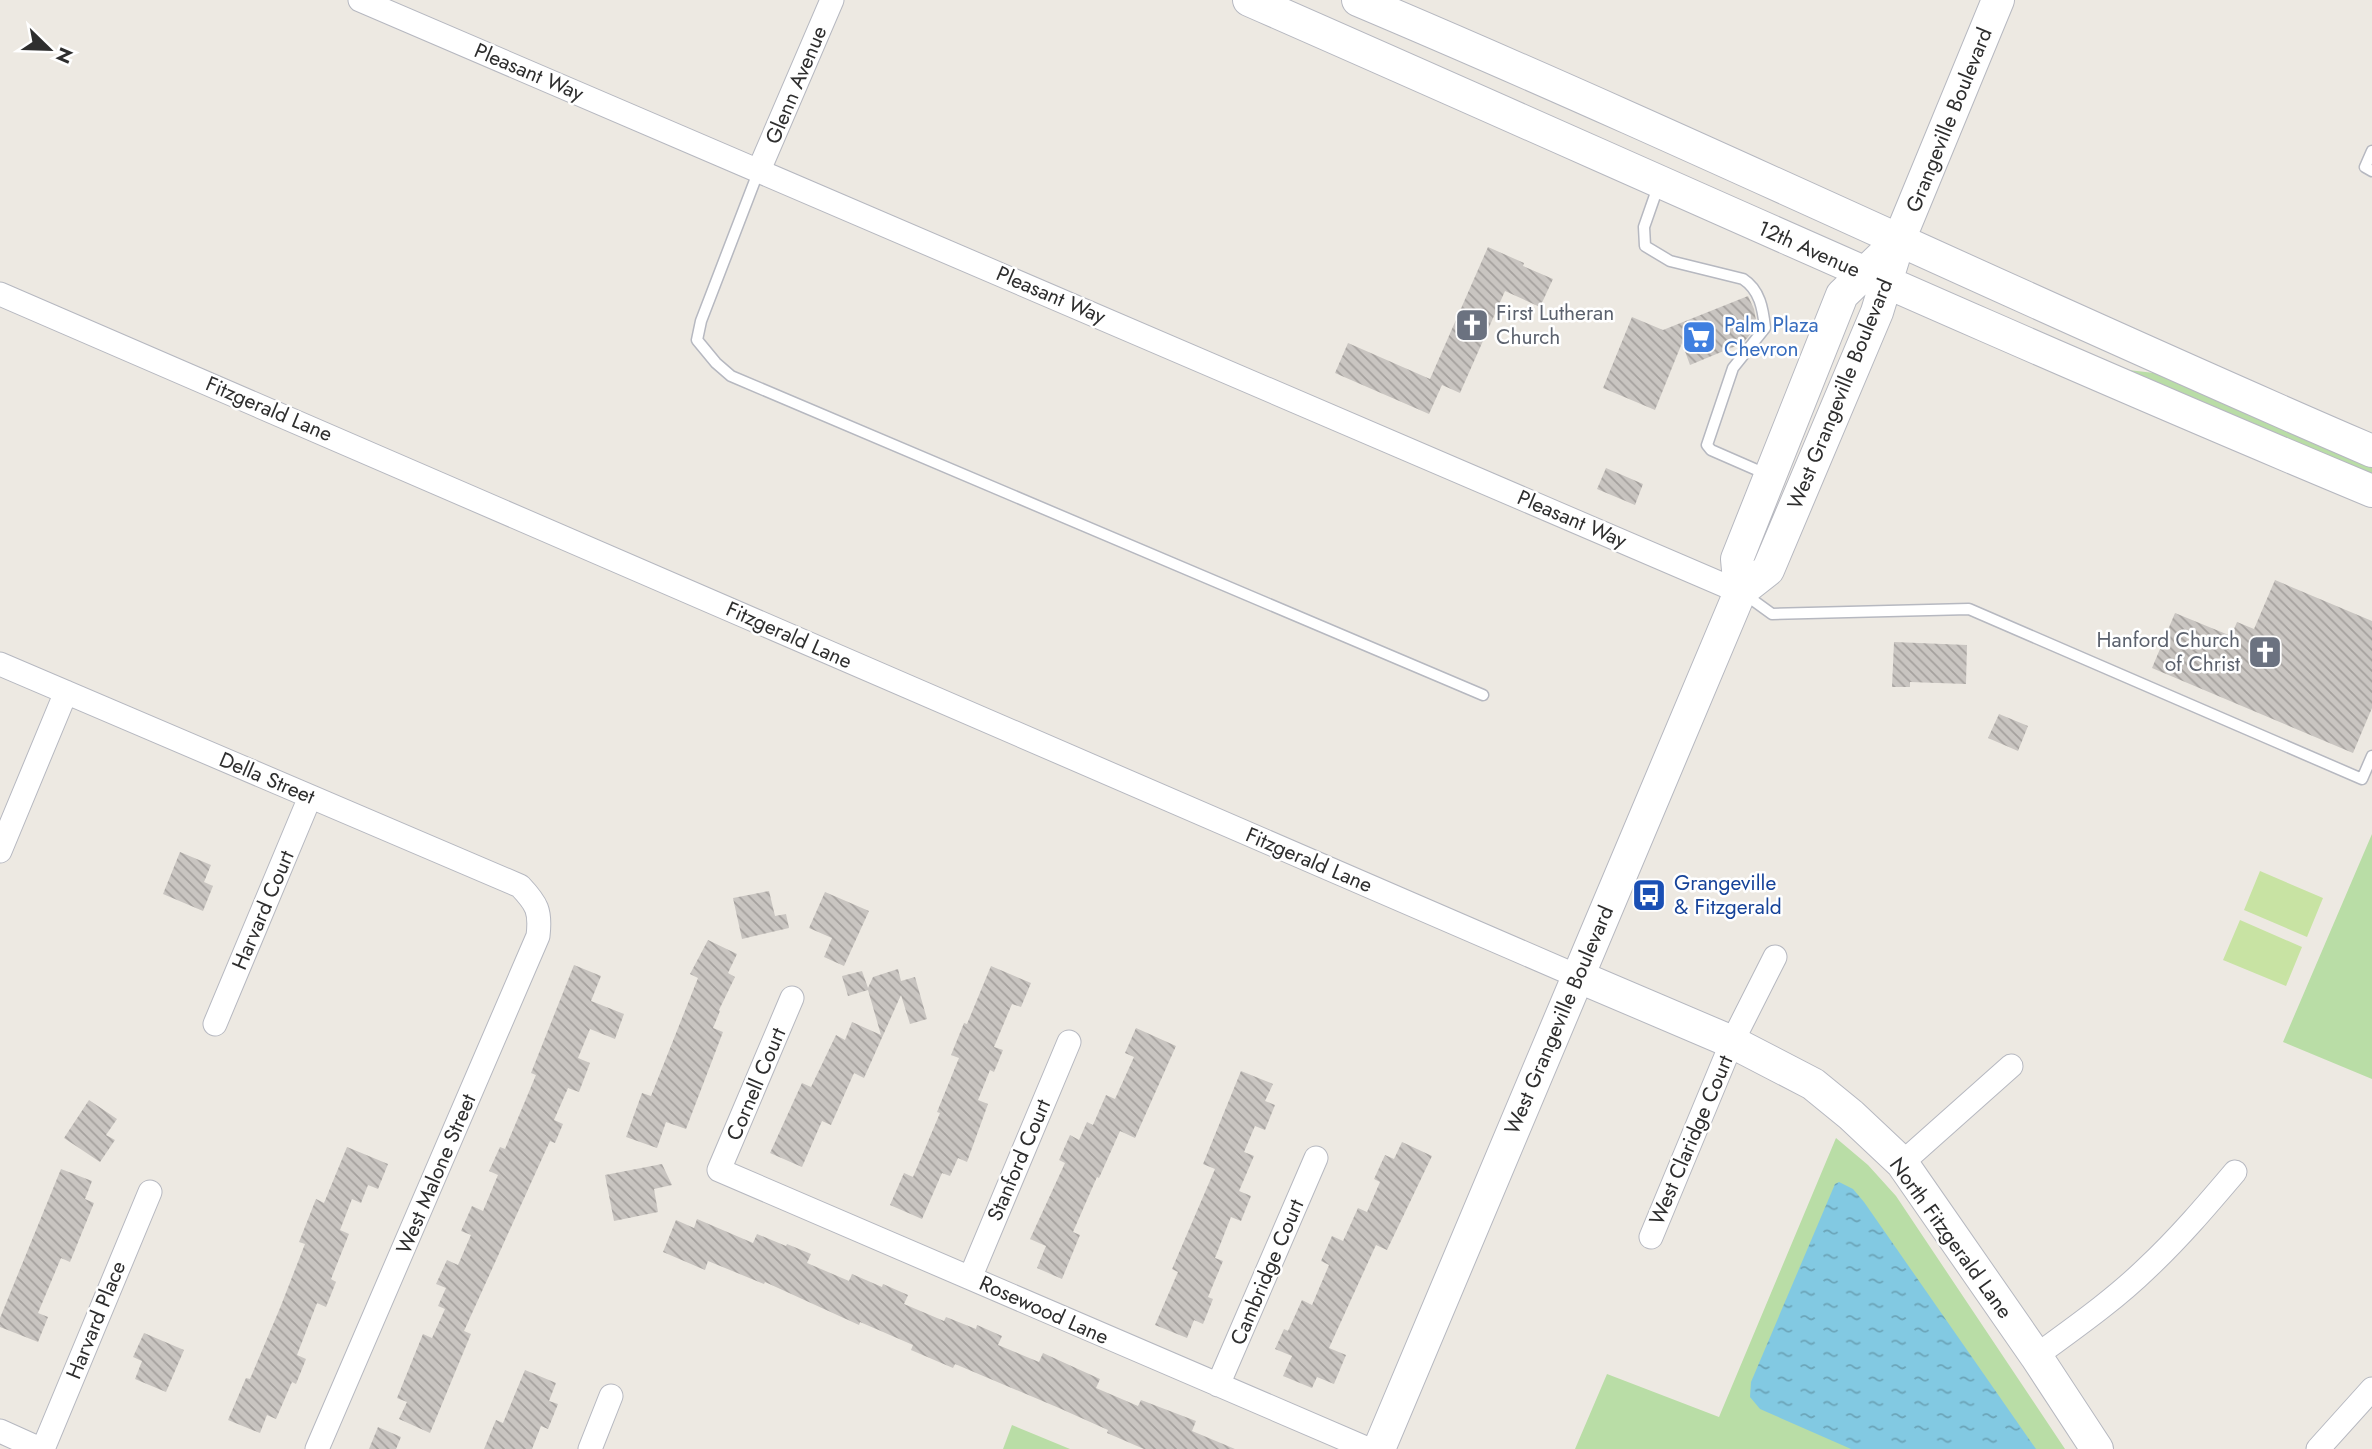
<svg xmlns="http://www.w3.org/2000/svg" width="2372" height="1449" font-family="Jost,sans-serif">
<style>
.grass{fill:#b9dda6}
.pitch{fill:#c8e3a3}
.water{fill:url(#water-ripples)}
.building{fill:url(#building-back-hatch)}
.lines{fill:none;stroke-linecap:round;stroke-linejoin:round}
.lane-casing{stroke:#b6b8c0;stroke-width:13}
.street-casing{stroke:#b6b8c0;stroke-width:25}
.secondary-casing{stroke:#b6b8c0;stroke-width:34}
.lane{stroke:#fff;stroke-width:10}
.street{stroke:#fff;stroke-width:23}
.secondary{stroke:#fff;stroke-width:32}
.labels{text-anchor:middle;stroke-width:5;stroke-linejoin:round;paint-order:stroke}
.street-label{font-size:21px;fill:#2e2e2e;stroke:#fff}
.worship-label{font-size:21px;fill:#5b616d;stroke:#fff;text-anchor:start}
.shop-label{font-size:21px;fill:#366cbe;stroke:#fff;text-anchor:start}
.transit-label{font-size:21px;fill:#164399;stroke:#fff;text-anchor:start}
</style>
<defs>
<pattern id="water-ripples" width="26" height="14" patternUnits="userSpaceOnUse" patternTransform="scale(1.75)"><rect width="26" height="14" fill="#82c9e2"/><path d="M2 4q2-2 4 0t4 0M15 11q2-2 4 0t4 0" fill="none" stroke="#6ba4b8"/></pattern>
<pattern id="building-back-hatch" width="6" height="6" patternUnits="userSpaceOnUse" patternTransform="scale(1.75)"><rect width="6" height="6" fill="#c9c5c1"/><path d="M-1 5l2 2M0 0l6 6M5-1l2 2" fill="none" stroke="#a4a09d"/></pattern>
</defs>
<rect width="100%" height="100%" fill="#ede9e2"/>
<!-- grass -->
<path class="grass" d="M 2120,369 L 2154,373 L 2372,464 L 2372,480 Z
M 2372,834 L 2372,1079 L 2283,1042 Z
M 1836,1138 L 1868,1165 L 1896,1196 L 2065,1449 L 1575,1449 L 1607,1374 L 1719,1417 Z
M 1012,1425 L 1070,1449 L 1003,1449 Z"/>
<!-- pitch -->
<path class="pitch" d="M 2260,871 L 2323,898 L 2307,937 L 2244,910 Z
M 2240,920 L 2302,947 L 2286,986 L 2223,960 Z"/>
<!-- water -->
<path class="water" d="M 1839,1182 L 1853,1189 L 1864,1202 L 2036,1449 L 1851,1449 L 1760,1409 L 1750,1397 L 1751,1382 L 1835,1184 Z"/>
<!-- building -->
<path class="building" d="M 1488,247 L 1524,263 L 1523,266 L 1553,279 L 1540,307 L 1505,291 L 1460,393 L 1442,385 L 1429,414 L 1335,373 L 1348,343 L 1430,379 Z
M 1748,296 L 1754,309 L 1757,326 L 1743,343 L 1690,365 L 1682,343 L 1655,410 L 1603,388 L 1632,317 L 1663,330 Z
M 1606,468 L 1643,484 L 1635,505 L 1597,489 Z
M 2275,580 L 2372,621 L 2372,708 L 2353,753 L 2152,668 L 2175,613 L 2231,636 L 2237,622 L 2254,629 Z
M 1894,642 L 1967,645 L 1966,684 L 1910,682 L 1910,687 L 1892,687 Z
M 1999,714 L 2028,726 L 2018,751 L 1988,738 Z
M 180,852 L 211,865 L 204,882 L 213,886 L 203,911 L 163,894 Z
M 769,891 L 775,916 L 786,914 L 789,928 L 742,939 L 733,898 Z
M 825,892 L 869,911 L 844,966 L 824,957 L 832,938 L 809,928 Z
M 708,940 L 737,954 L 728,973 L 735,977 L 719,1010 L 720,1011 L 713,1028 L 723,1032 L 686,1129 L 666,1122 L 657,1148 L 626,1137 L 642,1093 L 651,1096 L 698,978 L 690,974 Z
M 574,965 L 601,976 L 591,1001 L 624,1014 L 615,1039 L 590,1029 L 578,1058 L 590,1063 L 579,1092 L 568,1088 L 554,1120 L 563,1124 L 555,1143 L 550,1141 L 464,1331 L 471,1334 L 430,1433 L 399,1419 L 407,1402 L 397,1398 L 423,1334 L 432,1338 L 445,1309 L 438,1306 L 446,1288 L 436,1284 L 447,1260 L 458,1265 L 471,1235 L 461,1231 L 472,1206 L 483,1211 L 498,1175 L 489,1171 L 500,1147 L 505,1149 L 536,1075 L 531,1073 Z
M 991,966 L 1031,983 L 1021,1007 L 1012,1004 L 994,1047 L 1003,1050 L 994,1072 L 990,1070 L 978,1100 L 988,1104 L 967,1162 L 958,1158 L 950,1176 L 942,1173 L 922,1219 L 890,1205 L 904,1173 L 913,1177 L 940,1113 L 937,1112 L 959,1058 L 951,1055 L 964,1023 L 967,1024 Z
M 898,969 L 901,981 L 915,977 L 927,1019 L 910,1024 L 901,995 L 864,1078 L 854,1073 L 831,1125 L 822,1121 L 802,1167 L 770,1153 L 802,1083 L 811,1087 L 836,1035 L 845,1040 L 852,1022 L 881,1035 L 868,990 L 848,996 L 842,976 L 862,971 L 868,988 L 873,977 Z
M 1136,1028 L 1176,1046 L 1135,1138 L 1120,1131 L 1099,1178 L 1097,1177 L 1073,1232 L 1080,1235 L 1062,1279 L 1037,1268 L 1046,1246 L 1030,1239 L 1065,1163 L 1059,1160 L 1070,1135 L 1079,1140 L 1087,1122 L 1093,1125 L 1106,1095 L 1115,1099 L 1134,1057 L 1125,1053 Z
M 1241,1071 L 1273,1084 L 1265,1101 L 1275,1105 L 1265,1130 L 1255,1126 L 1244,1152 L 1254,1156 L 1239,1191 L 1251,1196 L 1241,1221 L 1231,1217 L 1215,1258 L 1223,1261 L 1208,1297 L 1213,1299 L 1203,1324 L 1194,1320 L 1187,1338 L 1155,1325 L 1178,1272 L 1172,1269 L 1215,1169 L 1203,1164 Z
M 89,1100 L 117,1119 L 106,1135 L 115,1140 L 100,1162 L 64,1138 Z
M 1402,1142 L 1432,1156 L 1387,1250 L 1376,1245 L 1329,1348 L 1346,1355 L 1334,1384 L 1317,1377 L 1312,1388 L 1283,1376 L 1292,1356 L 1275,1349 L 1284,1329 L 1288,1331 L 1302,1300 L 1312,1305 L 1329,1265 L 1321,1261 L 1332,1236 L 1343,1241 L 1358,1208 L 1367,1212 L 1380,1182 L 1374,1179 L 1385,1155 L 1394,1159 Z
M 347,1147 L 388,1164 L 378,1189 L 368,1185 L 361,1203 L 352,1199 L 340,1230 L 349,1234 L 331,1279 L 336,1282 L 326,1307 L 317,1303 L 297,1355 L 306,1359 L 296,1384 L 292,1382 L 276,1419 L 267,1415 L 260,1433 L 228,1420 L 246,1378 L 250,1379 L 280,1308 L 305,1244 L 299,1242 L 316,1199 L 324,1203 Z
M 662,1164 L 672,1185 L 654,1189 L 658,1212 L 614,1221 L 605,1175 Z
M 61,1169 L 92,1181 L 85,1199 L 94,1203 L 70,1262 L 61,1258 L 38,1313 L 48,1317 L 38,1342 L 0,1327 L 0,1318 Z
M 697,1219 L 753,1243 L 757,1234 L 786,1246 L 787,1244 L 811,1254 L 807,1263 L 849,1281 L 852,1274 L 882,1287 L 883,1284 L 908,1295 L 904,1304 L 944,1321 L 946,1317 L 976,1329 L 977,1325 L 1002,1336 L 998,1345 L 1039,1362 L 1043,1353 L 1067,1364 L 1100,1379 L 1096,1388 L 1138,1406 L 1141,1400 L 1196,1421 L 1192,1431 L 1235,1449 L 1144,1449 L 1107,1433 L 1108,1430 L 1059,1408 L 955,1364 L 953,1368 L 911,1350 L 913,1345 L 860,1322 L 859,1325 L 765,1282 L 764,1284 L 708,1261 L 705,1270 L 663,1252 L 676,1220 L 694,1228 Z
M 144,1333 L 184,1350 L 166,1392 L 135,1379 L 142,1361 L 133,1357 Z
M 525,1370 L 556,1383 L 549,1401 L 558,1404 L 548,1429 L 541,1426 L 532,1449 L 484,1449 L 496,1420 L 503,1423 Z
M 378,1427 L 401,1437 L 396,1449 L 369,1449 Z"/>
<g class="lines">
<!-- lane casing -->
<g class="lane-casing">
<path id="lane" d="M 2372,151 L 2365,167 L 2372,171
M 759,170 L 701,321 L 697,340 L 716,363 L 731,376 L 1483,695
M 1659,184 L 1644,227 L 1645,246 L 1670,261 L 1743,279 C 1760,290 1763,309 1765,328 L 1733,368 L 1707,445 L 1711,450 L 1766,474
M 1743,593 L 1772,614 L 1969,609 L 2362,779 L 2372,756"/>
</g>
<!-- street casing -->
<g class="street-casing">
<path id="street" d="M 360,0 L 1740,592
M 759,170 L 832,0
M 0,294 L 1577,976
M 0,664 L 520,886 C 537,904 541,911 538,936 L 317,1449
M 0,851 L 66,692
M 792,998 L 719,1170 L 1368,1449
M 215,1024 L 310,797
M 1902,1163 L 2011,1066
M 1651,1237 L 1732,1042 L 1775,957
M 970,1278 L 1069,1042
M 2036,1356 C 2074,1328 2113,1301 2147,1268 C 2179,1238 2207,1205 2235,1172
M 1218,1385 L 1316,1158
M 0,1431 L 40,1449
M 43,1449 L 150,1192
M 590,1449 L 611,1396
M 2318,1449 L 2372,1389"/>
</g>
<!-- secondary casing -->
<g class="secondary-casing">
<path id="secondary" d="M 1249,0 C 1623,164 1995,334 2372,491
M 1358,0 C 1699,144 2032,305 2372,451
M 1740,592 L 1768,570 L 1877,312 L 1899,240 L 1998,0
M 1577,976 L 1732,1042 L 1813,1084 L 1851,1115 L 1902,1163 L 2036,1356 L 2097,1449
M 1379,1449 L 1740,592 L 1737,559 L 1842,295 L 1899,240"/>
</g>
<!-- lane -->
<use href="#lane" class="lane"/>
<!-- street -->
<use href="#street" class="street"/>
<!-- secondary -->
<use href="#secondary" class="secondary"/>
</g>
<!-- icons -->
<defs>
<g id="church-square" transform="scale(1.75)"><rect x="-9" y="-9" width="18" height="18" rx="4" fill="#6b7280" stroke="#fff"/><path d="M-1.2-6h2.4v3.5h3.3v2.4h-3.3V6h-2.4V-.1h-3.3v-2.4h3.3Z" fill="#fff"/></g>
<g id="supermarket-square" transform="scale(1.75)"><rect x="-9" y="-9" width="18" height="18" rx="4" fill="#3f7fe0" stroke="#fff"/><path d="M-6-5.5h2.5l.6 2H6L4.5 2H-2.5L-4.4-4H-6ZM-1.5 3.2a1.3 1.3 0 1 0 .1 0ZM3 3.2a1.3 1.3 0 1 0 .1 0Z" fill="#fff"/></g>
<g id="bus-square" transform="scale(1.75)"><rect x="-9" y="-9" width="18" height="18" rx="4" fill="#1a4fb4" stroke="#fff"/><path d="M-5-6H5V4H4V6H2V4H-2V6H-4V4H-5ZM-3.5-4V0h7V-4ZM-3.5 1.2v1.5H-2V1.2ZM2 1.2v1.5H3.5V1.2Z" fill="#fff"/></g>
</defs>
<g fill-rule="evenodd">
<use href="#church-square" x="1472" y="325"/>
<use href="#supermarket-square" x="1699" y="337"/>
<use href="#church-square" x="2265" y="652"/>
<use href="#bus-square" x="1649" y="895"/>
</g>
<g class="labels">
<!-- street labels -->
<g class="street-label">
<text transform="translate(529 72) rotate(23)" y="7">Pleasant Way</text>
<text transform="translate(796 85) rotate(-67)" y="7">Glenn Avenue</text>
<text transform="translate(1949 120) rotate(-68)" y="7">Grangeville Boulevard</text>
<text transform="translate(1809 249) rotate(24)" y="7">12th Avenue</text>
<text transform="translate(1051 295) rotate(23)" y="7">Pleasant Way</text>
<text transform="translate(1840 394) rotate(-68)" y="7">West Grangeville Boulevard</text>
<text transform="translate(269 409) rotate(23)" y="7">Fitzgerald Lane</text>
<text transform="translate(1572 519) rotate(23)" y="7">Pleasant Way</text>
<text transform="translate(789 635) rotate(24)" y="7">Fitzgerald Lane</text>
<text transform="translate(267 778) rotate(23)" y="7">Della Street</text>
<text transform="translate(1309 860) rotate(23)" y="7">Fitzgerald Lane</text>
<text transform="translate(263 910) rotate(-67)" y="7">Harvard Court</text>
<text transform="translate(1559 1020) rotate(-67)" y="7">West Grangeville Boulevard</text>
<text transform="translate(756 1084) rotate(-67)" y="7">Cornell Court</text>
<text transform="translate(1691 1140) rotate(-67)" y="7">West Claridge Court</text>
<text transform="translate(1019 1160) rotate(-67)" y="7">Stanford Court</text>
<text transform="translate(436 1174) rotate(-67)" y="7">West Malone Street</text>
<text transform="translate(1951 1238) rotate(54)" y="7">North Fitzgerald Lane</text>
<text transform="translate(1267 1272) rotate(-67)" y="7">Cambridge Court</text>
<text transform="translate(1044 1310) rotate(24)" y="7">Rosewood Lane</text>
<text transform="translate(96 1320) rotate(-68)" y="7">Harvard Place</text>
</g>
<!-- worship labels -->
<g class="worship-label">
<text x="1496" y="320">First Lutheran<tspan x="1496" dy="24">Church</tspan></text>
<text x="2240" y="647" text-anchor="end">Hanford Church<tspan x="2240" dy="24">of Christ</tspan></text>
</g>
<!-- shop labels -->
<g class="shop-label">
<text x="1724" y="332">Palm Plaza<tspan x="1724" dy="24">Chevron</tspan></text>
</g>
<!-- transit labels -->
<g class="transit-label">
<text x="1674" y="890">Grangeville<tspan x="1674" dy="24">&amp; Fitzgerald</tspan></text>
</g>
</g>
<!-- north arrow -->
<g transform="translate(49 49) rotate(113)" stroke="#ffffff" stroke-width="5" paint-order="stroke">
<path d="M0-5L12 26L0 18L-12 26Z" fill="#2e2e2e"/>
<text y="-10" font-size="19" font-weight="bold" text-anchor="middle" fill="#2e2e2e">N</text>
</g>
</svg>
